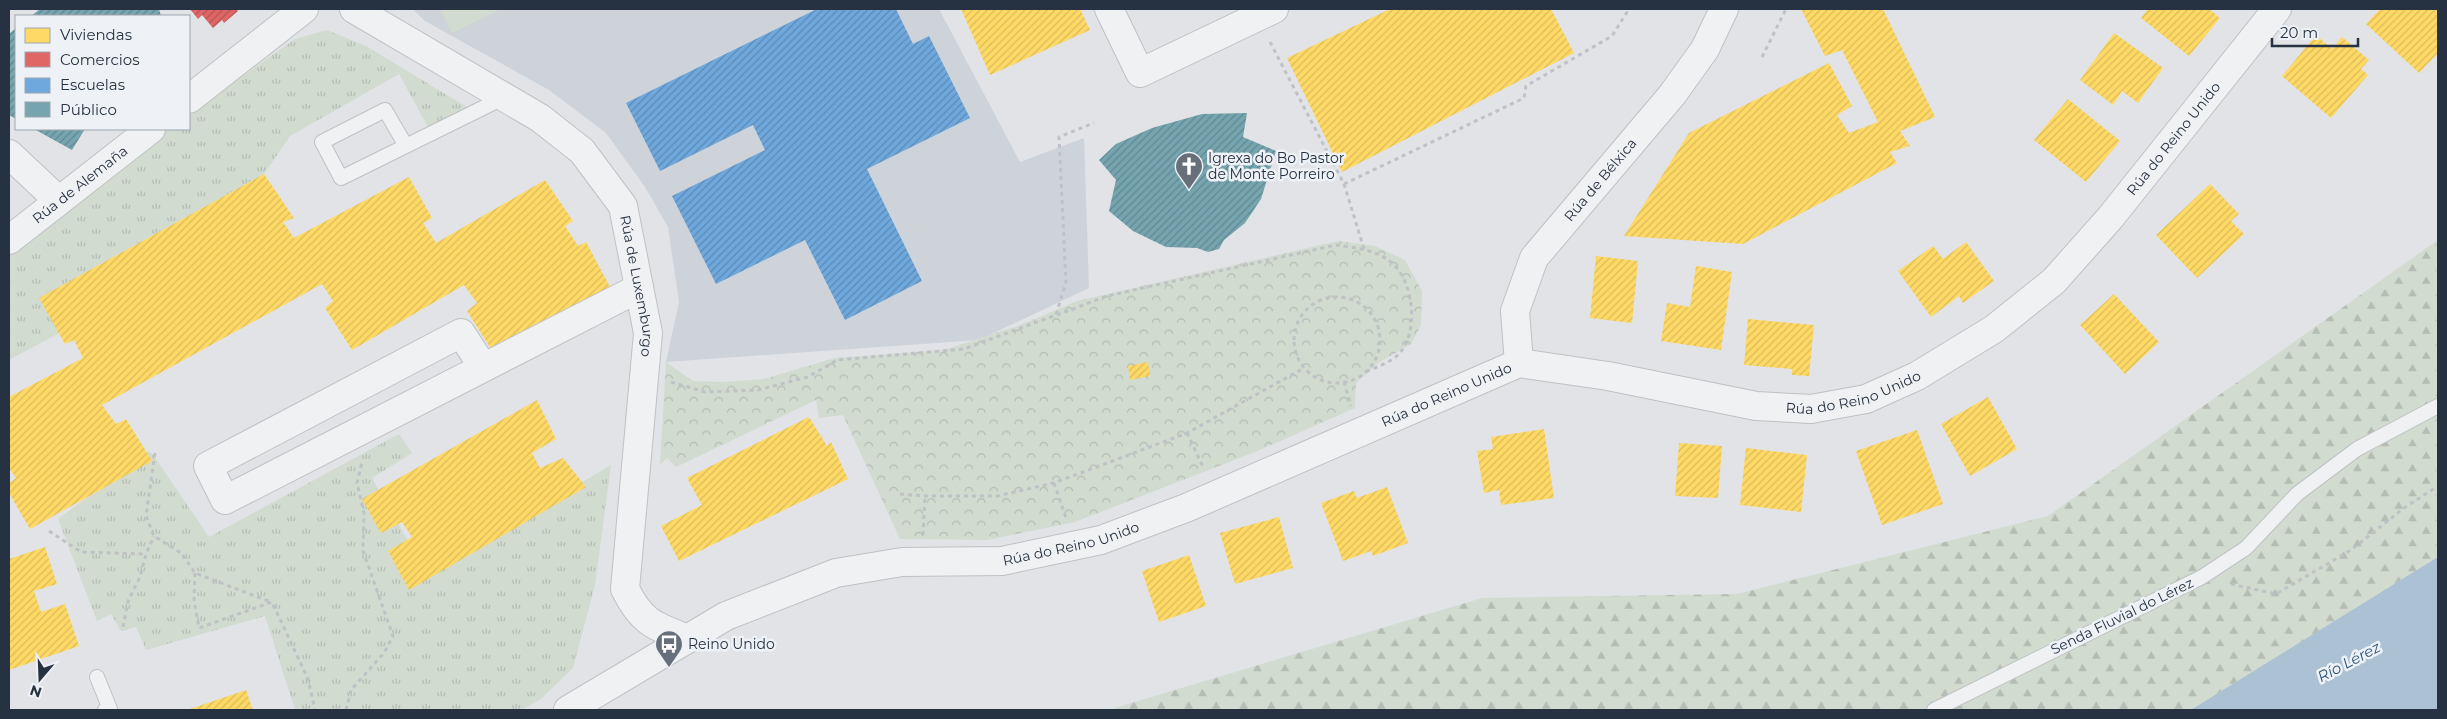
<svg xmlns="http://www.w3.org/2000/svg" width="2447" height="719" font-family="Montserrat,sans-serif">
<style>
.built{fill:#ced3da}
.grass{fill:url(#grass-tufts)}
.forest{fill:url(#forest-firs)}
.park{fill:url(#park-crowns)}
.garden{fill:#d2dbd0}
.water{fill:#acc2d4}
.homes{fill:url(#homes-hatch)}
.shops{fill:url(#shops-hatch)}
.schools{fill:url(#schools-hatch)}
.public{fill:url(#public-hatch)}
.lines{fill:none;stroke-linecap:round;stroke-linejoin:round}
.service-casing{stroke:#bfc1c4;stroke-width:16}
.minor-casing{stroke:#bfc1c4;stroke-width:30}
.path{stroke:#bfc1c6;stroke-width:3;stroke-dasharray:4 4;stroke-linecap:butt}
.service{stroke:#f0f1f3;stroke-width:14}
.minor{stroke:#f0f1f3;stroke-width:28}
.labels{text-anchor:middle;stroke-width:5;stroke-linejoin:round;paint-order:stroke}
.street-label{font-size:14px;fill:#263141;stroke:#eef2f6}
.poi-label{font-size:14px;fill:#263141;stroke:#eef2f6;text-anchor:start}
.water-label{font-size:15px;font-style:italic;fill:#2c5379;stroke:#eef2f6}
</style>
<defs>
<pattern id="grass-tufts" width="24" height="20" patternUnits="userSpaceOnUse" patternTransform="scale(1.25)"><rect width="24" height="20" fill="#d2dbd0"/><path d="M3 7l-1-3M5 7V3M7 7l1-3M15 17l-1-3M17 17v-4M19 17l1-3" fill="none" stroke="#b4bcb4"/></pattern>
<pattern id="forest-firs" width="22" height="20" patternUnits="userSpaceOnUse" patternTransform="scale(1.25)"><rect width="22" height="20" fill="#d2dbd0"/><path d="M5 1l3.5 6h-7zM16 11l3.5 6h-7z" fill="#b4bcb4"/></pattern>
<pattern id="park-crowns" width="20" height="18" patternUnits="userSpaceOnUse" patternTransform="scale(1.25)"><rect width="20" height="18" fill="#d2dbd0"/><path d="M2 6a3 3 0 1 1 6 0M12 15a3 3 0 1 1 6 0" fill="none" stroke="#b4bcb4"/></pattern>
<pattern id="homes-hatch" width="6" height="6" patternUnits="userSpaceOnUse" patternTransform="scale(1.25)"><rect width="6" height="6" fill="#ffd966"/><path d="M-1 1l2-2M0 6l6-6M5 7l2-2" fill="none" stroke="#dabb5a"/></pattern>
<pattern id="shops-hatch" width="6" height="6" patternUnits="userSpaceOnUse" patternTransform="scale(1.25)"><rect width="6" height="6" fill="#e06666"/><path d="M-1 1l2-2M0 6l6-6M5 7l2-2" fill="none" stroke="#b55556"/></pattern>
<pattern id="schools-hatch" width="6" height="6" patternUnits="userSpaceOnUse" patternTransform="scale(1.25)"><rect width="6" height="6" fill="#6fa8dc"/><path d="M-1 1l2-2M0 6l6-6M5 7l2-2" fill="none" stroke="#5b89b4"/></pattern>
<pattern id="public-hatch" width="6" height="6" patternUnits="userSpaceOnUse" patternTransform="scale(1.25)"><rect width="6" height="6" fill="#76a5af"/><path d="M-1 1l2-2M0 6l6-6M5 7l2-2" fill="none" stroke="#618790"/></pattern>
</defs>
<rect width="100%" height="100%" fill="#e1e3e6"/>
<!-- built -->
<path class="built" d="M 413,9 L 939,9 L 1020,162 L 1084,138 L 1089,288 L 979,340 L 666,362 L 679,302 L 668,227 L 645,187 L 606,133 L 549,90 L 425,21 Z"/>
<!-- grass -->
<path class="grass" d="M 327,30 L 366,46 L 470,109 L 429,129 L 399,74 L 290,136 L 264,174 L 39,298 L 63,331 L 9,360 L 9,242 L 168,129 L 189,129 L 189,114 L 295,39 Z
M 399,434 L 412,453 L 372,478 L 427,574 L 611,465 L 595,585 L 573,668 L 541,699 L 522,710 L 295,710 L 265,616 L 146,650 L 136,627 L 121,631 L 111,614 L 97,621 L 58,519 L 149,451 L 156,459 L 209,537 Z"/>
<!-- forest -->
<path class="forest" d="M 2438,240 L 2438,710 L 1108,710 L 1482,598 L 1737,594 L 2048,516 Z"/>
<!-- park -->
<path class="park" d="M 1338,241 L 1375,246 L 1405,260 L 1422,291 L 1421,325 L 1411,344 L 1378,363 L 1356,383 L 1355,408 L 1255,452 L 1075,522 L 987,540 L 900,539 L 843,415 L 819,418 L 816,400 L 676,467 L 667,458 L 660,465 L 666,362 L 693,381 L 725,382 L 764,379 L 835,358 L 944,350 L 1023,324 L 1077,301 Z"/>
<!-- garden -->
<path class="garden" d="M 440,9 L 501,9 L 452,33 Z"/>
<!-- water -->
<path class="water" d="M 2438,557 L 2438,710 L 2189,710 L 2194,708 Z"/>
<!-- homes -->
<path class="homes" d="M 961,9 L 1080,9 L 1090,30 L 990,75 Z
M 1390,9 L 1551,9 L 1574,53 L 1342,172 L 1287,58 Z
M 1801,9 L 1883,9 L 1935,117 L 1900,131 L 1910,146 L 1890,152 L 1897,163 L 1743,244 L 1624,236 L 1689,133 L 1829,63 L 1852,106 L 1837,115 L 1849,133 L 1878,122 L 1842,50 L 1825,56 Z
M 2148,9 L 2209,9 L 2220,18 L 2189,56 L 2141,18 Z
M 2380,9 L 2436,9 L 2438,11 L 2438,53 L 2419,73 L 2366,24 Z
M 2114,33 L 2163,68 L 2138,103 L 2122,91 L 2113,105 L 2080,80 Z
M 2316,35 L 2332,49 L 2342,37 L 2369,60 L 2361,69 L 2368,75 L 2331,118 L 2282,76 Z
M 2068,99 L 2120,141 L 2086,182 L 2034,140 Z
M 264,174 L 294,218 L 283,222 L 294,238 L 409,177 L 432,218 L 423,223 L 436,243 L 545,180 L 573,221 L 565,226 L 578,246 L 586,242 L 610,287 L 493,352 L 467,311 L 477,303 L 464,285 L 352,350 L 325,308 L 333,301 L 322,284 L 102,405 L 116,424 L 126,419 L 152,461 L 30,529 L 9,493 L 9,483 L 16,478 L 9,468 L 9,397 L 83,358 L 74,340 L 65,344 L 39,298 Z
M 2210,184 L 2239,214 L 2231,221 L 2244,234 L 2197,278 L 2156,235 Z
M 1966,242 L 1994,281 L 1963,303 L 1959,296 L 1931,317 L 1898,271 L 1933,246 L 1943,259 Z
M 1596,256 L 1638,261 L 1632,323 L 1590,318 Z
M 1696,266 L 1732,272 L 1721,350 L 1661,341 L 1667,303 L 1690,307 Z
M 2114,294 L 2159,342 L 2125,374 L 2080,325 Z
M 1748,319 L 1814,325 L 1809,376 L 1792,375 L 1792,369 L 1744,365 Z
M 1148,362 L 1150,376 L 1130,380 L 1128,366 Z
M 1988,397 L 2017,449 L 1970,476 L 1941,424 Z
M 537,400 L 556,439 L 532,453 L 540,468 L 563,458 L 586,487 L 409,590 L 388,551 L 412,537 L 402,522 L 381,533 L 362,499 Z
M 809,417 L 827,446 L 831,442 L 848,479 L 679,561 L 661,526 L 702,505 L 687,478 Z
M 1544,429 L 1554,498 L 1501,505 L 1499,490 L 1484,493 L 1477,451 L 1493,449 L 1491,437 Z
M 1917,430 L 1943,504 L 1882,525 L 1856,451 Z
M 1679,443 L 1722,446 L 1718,498 L 1675,496 Z
M 1746,448 L 1807,455 L 1801,512 L 1740,505 Z
M 1387,487 L 1408,543 L 1373,556 L 1371,551 L 1343,561 L 1321,503 L 1354,491 L 1357,498 Z
M 1279,517 L 1293,568 L 1235,584 L 1220,533 Z
M 45,547 L 57,584 L 34,591 L 41,612 L 65,604 L 79,646 L 9,670 L 9,559 Z
M 1189,555 L 1206,606 L 1159,622 L 1142,571 Z
M 246,690 L 253,710 L 187,710 Z"/>
<!-- shops -->
<path class="shops" d="M 190,9 L 236,9 L 238,11 L 224,23 L 222,20 L 213,28 L 202,15 L 198,19 Z"/>
<!-- schools -->
<path class="schools" d="M 817,9 L 896,9 L 913,44 L 929,36 L 970,118 L 867,169 L 922,281 L 845,320 L 805,240 L 716,284 L 672,196 L 765,150 L 753,125 L 660,171 L 626,103 Z"/>
<!-- public -->
<path class="public" d="M 40,9 L 159,9 L 161,16 L 31,16 Z
M 16,28 L 16,119 L 9,115 L 9,34 Z
M 1247,113 L 1243,137 L 1276,151 L 1261,199 L 1245,223 L 1224,240 L 1219,249 L 1208,252 L 1197,248 L 1166,247 L 1133,231 L 1109,211 L 1116,180 L 1099,160 L 1116,144 L 1152,128 L 1202,114 Z
M 34,129 L 85,129 L 72,150 Z"/>
<g class="lines">
<!-- service casing -->
<g class="service-casing">
<path id="service" d="M 406,146 L 385,110 L 322,142 L 341,178 C 396,151 450,124 505,97
M 97,677 L 110,709 L 105,710
M 1934,710 L 2202,577 L 2246,548 L 2297,494 L 2357,449 L 2438,406"/>
</g>
<!-- minor casing -->
<g class="minor-casing">
<g id="minor">
<path id="s1" d="M 354,9 L 540,118 L 582,151 L 623,206 L 648,333 L 625,589 C 642,623 654,626 688,639"/>
<path d="M 1109,9 L 1140,73 L 1274,9"/>
<path d="M 189,99 L 304,9"/>
<path d="M 9,154 L 59,201"/>
<path id="s2" d="M 9,240 L 151,129"/>
<path id="s3" d="M 1519,363 L 1515,311 L 1534,258 L 1672,95 L 1705,49 L 1724,9"/>
<path d="M 483,367 L 461,333 L 208,466 L 225,500 L 639,288"/>
<path id="s4" d="M 568,710 L 726,616 L 836,573 L 902,562 L 1002,561 L 1101,540 L 1186,508 L 1519,363 L 1608,376 L 1756,406 L 1811,409 L 1866,399 L 1917,376 L 1994,329 L 2054,281 L 2110,218 L 2277,9"/>
</g>
</g>
<!-- path -->
<path class="path" d="M 1270,42 L 1344,184 L 1364,249
M 1762,57 L 1786,9
M 1344,184 L 1524,98 L 1526,86 L 1612,36 L 1629,9
M1294 340a43 43 0 1 1 86 0a43 43 0 1 1-86 0Z
M 1057,315 L 1107,296 L 1336,245 C 1356,248 1381,250 1396,267 C 1414,288 1418,331 1400,353 C 1392,362 1376,367 1366,372
M 671,382 L 705,392 L 758,390 L 808,377 L 837,360 L 964,349 L 1056,315 L 1066,282 L 1059,137 L 1094,123
M 1344,382 L 1351,406
M 1187,433 L 1204,469
M 155,453 L 146,516 L 154,536 L 181,553 L 195,573 L 271,602
M 1054,483 L 1066,518
M 900,494 L 925,496 L 997,496 L 1054,483 L 1187,433 L 1304,368
M 49,531 L 81,552 L 146,554
M 923,535 L 925,496
M 195,573 L 194,600 L 199,628 L 272,602 L 308,679 L 315,710
M 2231,584 L 2276,594 L 2351,550 L 2404,508 L 2438,486
M 123,627 L 128,601 L 140,577 L 146,554 L 154,536
M 346,710 L 351,690 L 384,653 L 393,636 L 363,551 L 364,513 L 357,483 L 362,462"/>
<!-- service -->
<use href="#service" class="service"/>
<!-- minor -->
<use href="#minor" class="minor"/>
</g>
<!-- icons -->
<defs>
<g id="church-pin" transform="scale(1.4375)"><path d="M0 17L-7.5 6A9.5 9.5 0 1 1 7.5 6Z" fill="#676f7b" stroke="#eef2f6"/><path d="M-1.2-6h2.4v3.5h3.3v2.4h-3.3V6h-2.4V-.1h-3.3v-2.4h3.3Z" fill="#fff"/></g>
<g id="bus-pin" transform="scale(1.4375)"><path d="M0 17L-7.5 6A9.5 9.5 0 1 1 7.5 6Z" fill="#676f7b" stroke="#eef2f6"/><path d="M-5-6H5V4H4V6H2V4H-2V6H-4V4H-5ZM-3.5-4V0h7V-4ZM-3.5 1.2v1.5H-2V1.2ZM2 1.2v1.5H3.5V1.2Z" fill="#fff"/></g>
</defs>
<g fill-rule="evenodd">
<use href="#church-pin" x="1189" y="166"/>
<use href="#bus-pin" x="669" y="644"/>
</g>
<g class="labels">
<!-- street labels -->
<g class="street-label">
<text dy="5" stroke="none"><textPath href="#s4" startOffset="1785">Rúa do Reino Unido</textPath></text>
<text dy="5" stroke="none"><textPath href="#s3" startOffset="211">Rúa de Bélxica</textPath></text>
<text dy="5" stroke="none"><textPath href="#s2" startOffset="90">Rúa de Alemaña</textPath></text>
<text dy="5" stroke="none"><textPath href="#s1" startOffset="419">Rúa de Luxemburgo</textPath></text>
<text dy="5" stroke="none"><textPath href="#s4" startOffset="1365">Rúa do Reino Unido</textPath></text>
<text dy="5" stroke="none"><textPath href="#s4" startOffset="945">Rúa do Reino Unido</textPath></text>
<text dy="5" stroke="none"><textPath href="#s4" startOffset="540">Rúa do Reino Unido</textPath></text>
<text transform="translate(2122 616) rotate(-26)" y="5">Senda Fluvial do Lérez</text>
</g>
<!-- poi labels -->
<g class="poi-label">
<text x="1208" y="163">Igrexa do Bo Pastor<tspan x="1208" dy="16">de Monte Porreiro</tspan></text>
<text x="688" y="649">Reino Unido</text>
</g>
<!-- water labels -->
<g class="water-label">
<text transform="translate(2349 662) rotate(-28)" y="5">Río Lérez</text>
</g>
</g>
<!-- border -->
<rect width="2447" height="719" fill="none" stroke="#263141" stroke-width="20"/>
<!-- legend -->
<rect x="15" y="15" width="175" height="115" fill="#eef2f6" stroke="#9ea5ae"/>
<rect x="25" y="28" width="25" height="15" fill="#ffd966" stroke="#9ea5ae"/>
<text x="60" y="40" font-size="15" fill="#263141">Viviendas</text>
<rect x="25" y="52" width="25" height="15" fill="#e06666" stroke="#9ea5ae"/>
<text x="60" y="65" font-size="15" fill="#263141">Comercios</text>
<rect x="25" y="78" width="25" height="15" fill="#6fa8dc" stroke="#9ea5ae"/>
<text x="60" y="90" font-size="15" fill="#263141">Escuelas</text>
<rect x="25" y="102" width="25" height="15" fill="#76a5af" stroke="#9ea5ae"/>
<text x="60" y="115" font-size="15" fill="#263141">Público</text>
<!-- north arrow -->
<g transform="translate(40 679) rotate(199)" stroke="#eef2f6" stroke-width="4" paint-order="stroke">
<path d="M0-4L9 19L0 12L-9 19Z" fill="#263141"/>
<text y="-8" font-size="14" font-weight="bold" text-anchor="middle" fill="#263141">N</text>
</g>
<!-- scale -->
<path d="M2272 38v8h86v-8" fill="none" stroke="#263141" stroke-width="2.5"/>
<text x="2280" y="38" font-size="15" fill="#263141" stroke="#eef2f6" stroke-width="4" paint-order="stroke">20 m</text>
</svg>
